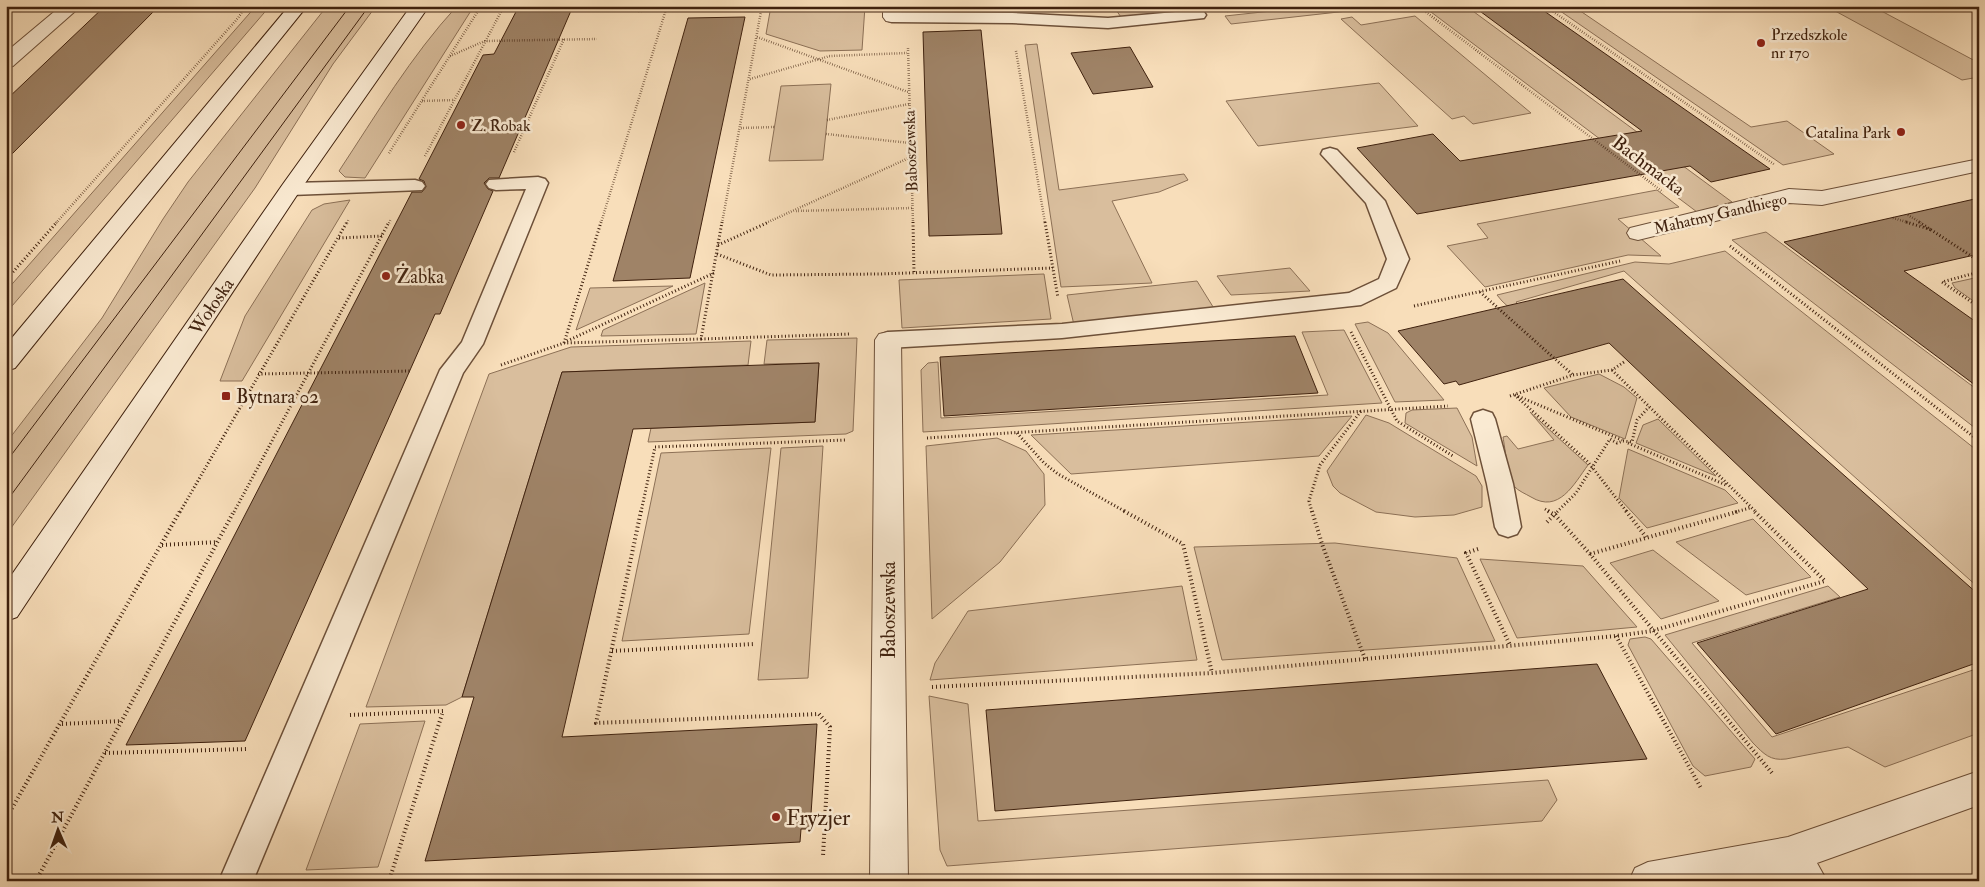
<svg xmlns="http://www.w3.org/2000/svg" width="1985" height="887" font-family="'IM FELL Double Pica',serif">
<style>
.green{fill:#d9be9d;stroke:#8c7056}
.building{fill:#9f8367;stroke:#3f210e}
.lines{fill:none;stroke-linecap:round;stroke-linejoin:round}
.service-casing{stroke:#6d5039;stroke-width:3}
.minor-casing{stroke:#6d5039;stroke-width:2}
.secondary-casing{stroke:#3f210e;stroke-width:2}
.path-far2{stroke:#3f210e;stroke-width:2.5;stroke-dasharray:0.5 2;stroke-linecap:butt}
.path-far1{stroke:#3f210e;stroke-width:3;stroke-dasharray:1 2.5;stroke-linecap:butt}
.path{stroke:#3f210e;stroke-width:4;stroke-dasharray:1 3;stroke-linecap:butt}
.service{fill:#faead2;fill-rule:evenodd}
.minor{fill:#faead2;fill-rule:evenodd}
.secondary{fill:#faead2;fill-rule:evenodd}
.tram{stroke:#3f210e;stroke-width:1}
.poi-dot{fill:#8f2418;stroke:#faead2;stroke-width:2}
.labels{text-anchor:middle;stroke-width:5;stroke-linejoin:round;paint-order:stroke}
.far-poi-label{font-size:16px;fill:#3f210e;stroke:#faead2;text-anchor:start}
.far-street-label{font-size:16px;fill:#3f210e;stroke:#faead2}
.street-label{font-size:19px;fill:#3f210e;stroke:#faead2}
.poi-label{font-size:19px;fill:#3f210e;stroke:#faead2;text-anchor:start}
.near-poi-label{font-size:22px;fill:#3f210e;stroke:#faead2;text-anchor:start}
</style>
<rect width="100%" height="100%" fill="#f8deba"/>
<filter id="stains"><feTurbulence type="fractalNoise" baseFrequency=".004" numOctaves="4"/><feColorMatrix values="0 0 0 0 .2 0 0 0 0 .09 0 0 0 0 .02 0 0 0 .5 -.17"/></filter>
<radialGradient id="worn" r=".72"><stop offset=".6" stop-color="#630" stop-opacity="0"/><stop offset="1" stop-color="#630" stop-opacity=".3"/></radialGradient>
<!-- green -->
<path class="green" d="M 256,6 L 270,6 L 6,313 L 6,291 Z
M 327,6 L 376,6 L 333,64 L 255,188 L 6,535 L 6,443 L 102,318 L 163,219 L 188,182 Z
M 457,6 L 474,6 L 365,178 L 345,177 L 339,171 C 376,115 411,56 457,6 Z
M 771,6 L 865,6 L 862,50 L 820,51 L 766,34 Z
M 1113,6 L 1182,6 L 1186,12 L 1121,17 Z
M 1318,6 L 1392,6 L 1231,24 L 1225,16 Z
M 1423,6 L 1466,6 L 1732,202 L 1697,212 Z
M 1553,6 L 1573,6 L 1751,127 L 1787,121 L 1834,154 L 1783,165 Z
M 1826,6 L 1872,6 L 1979,63 L 1979,77 L 1962,80 Z
M 1415,16 L 1531,113 L 1473,124 L 1464,116 L 1452,119 L 1341,19 L 1352,17 L 1361,25 Z
M 1037,44 L 1059,190 L 1184,174 L 1188,180 L 1159,192 L 1112,201 L 1152,283 L 1061,287 L 1025,45 Z
M 1379,83 L 1418,126 L 1258,146 L 1226,101 Z
M 831,84 L 823,160 L 769,161 L 781,86 Z
M 1657,190 L 1679,207 L 1618,219 L 1661,256 L 1628,255 L 1485,287 L 1447,246 L 1488,238 L 1477,224 Z
M 350,200 L 242,381 L 220,381 L 245,316 L 312,210 L 324,204 Z
M 1766,232 L 1979,391 L 1979,431 L 1732,240 Z
M 1725,251 L 1979,452 L 1979,588 L 1624,271 L 1516,302 L 1537,324 L 1530,327 L 1502,301 L 1497,295 L 1635,262 L 1669,264 Z
M 1290,268 L 1310,291 L 1231,295 L 1217,276 Z
M 1044,274 L 1051,319 L 902,328 L 899,280 Z
M 1979,277 L 1979,305 L 1955,288 L 1952,283 Z
M 1197,281 L 1215,310 L 1074,325 L 1067,295 Z
M 705,283 L 696,334 L 601,336 L 603,330 Z
M 673,286 L 576,330 L 590,288 Z
M 1368,322 L 1388,333 L 1444,400 L 1395,402 L 1355,324 Z
M 1344,330 L 1382,403 L 923,432 L 921,370 L 928,363 L 938,362 L 941,418 L 1328,395 L 1302,332 Z
M 857,338 L 853,431 L 846,434 L 648,442 L 651,428 L 815,422 L 819,363 L 764,364 L 767,340 Z
M 751,341 L 748,365 L 562,372 L 462,697 L 446,705 L 366,707 L 489,374 L 571,347 Z
M 1599,374 L 1624,387 L 1637,398 L 1625,439 L 1571,417 L 1544,388 Z
M 1457,408 L 1472,437 L 1477,466 L 1405,423 L 1406,413 L 1412,410 Z
M 1530,412 L 1588,465 C 1574,484 1559,514 1531,497 C 1526,494 1518,491 1514,486 C 1508,478 1505,448 1503,437 L 1507,436 L 1518,449 L 1554,440 Z
M 1366,415 L 1389,423 L 1476,476 L 1482,486 L 1482,507 L 1454,515 L 1415,517 L 1376,512 L 1340,493 L 1333,486 L 1327,471 Z
M 1352,416 L 1319,456 L 1071,474 L 1031,435 Z
M 1658,419 L 1716,476 L 1636,443 L 1643,425 Z
M 997,438 L 1026,451 L 1044,474 L 1045,505 L 1000,562 L 932,619 L 926,446 Z
M 823,446 L 808,678 L 758,680 L 781,448 Z
M 771,448 L 749,634 L 622,641 L 661,453 Z
M 1628,449 L 1725,490 L 1738,503 L 1647,528 L 1619,498 Z
M 1753,519 L 1811,577 L 1746,595 L 1676,542 Z
M 1335,543 L 1457,558 L 1495,641 L 1222,660 L 1194,547 Z
M 1653,550 L 1719,601 L 1661,619 L 1610,563 Z
M 1480,559 L 1583,566 L 1637,627 L 1517,638 Z
M 1182,586 L 1197,660 L 930,680 L 935,663 L 968,611 Z
M 1828,586 L 1840,597 L 1692,643 L 1772,737 L 1979,668 L 1979,733 L 1885,767 L 1848,747 L 1786,759 C 1770,761 1764,754 1753,743 L 1665,635 Z
M 1645,637 L 1651,639 L 1755,759 L 1751,767 L 1705,776 L 1693,766 L 1628,645 L 1630,639 Z
M 929,696 L 968,704 L 978,821 L 1548,780 L 1557,800 L 1542,821 L 947,866 L 940,850 Z
M 425,721 L 378,867 L 306,870 L 360,724 Z"/>
<!-- building -->
<path class="building" d="M 105,6 L 159,6 L 6,160 L 6,100 Z
M 519,6 L 573,6 L 499,178 L 489,178 L 484,183 L 488,189 L 493,191 L 440,314 L 435,314 L 245,741 L 126,745 L 412,192 L 422,192 L 426,187 L 424,181 L 419,179 L 483,55 L 494,54 Z
M 1473,6 L 1537,6 L 1770,169 L 1711,182 L 1690,166 L 1417,214 L 1357,148 L 1433,134 L 1460,161 L 1642,131 Z
M 745,17 L 690,278 L 613,281 L 688,18 Z
M 981,30 L 1002,234 L 929,236 L 923,32 Z
M 1130,47 L 1153,87 L 1093,94 L 1071,53 Z
M 1979,198 L 1979,254 L 1904,271 L 1979,324 L 1979,388 L 1784,242 Z
M 1623,279 L 1979,595 L 1979,662 L 1776,734 L 1697,643 L 1868,589 L 1609,343 L 1459,385 L 1456,381 L 1444,384 L 1398,331 Z
M 1295,336 L 1318,393 L 944,416 L 940,357 Z
M 819,363 L 815,422 L 633,429 L 562,737 L 817,724 L 810,829 L 801,829 L 800,842 L 425,861 L 474,697 L 462,697 L 562,372 Z
M 1597,664 L 1647,759 L 995,811 L 986,710 Z"/>
<g class="lines">
<!-- service casing -->
<g class="service-casing">
<path id="service" d="M 1198,10 L 1204,12 L 1206,15 L 1204,18 L 1108,28 L 1012,23 L 892,22 L 886,20 L 884,17 L 886,14 L 892,12 L 1012,13 L 1108,18 Z
M 1330,148 L 1337,150 L 1385,201 L 1409,259 L 1396,288 L 1361,305 L 1062,338 L 888,348 L 880,345 L 877,340 L 880,335 L 888,332 L 1062,324 L 1349,293 L 1379,279 L 1387,259 L 1366,203 L 1321,154 L 1323,150 Z
M 538,177 L 545,179 L 548,183 L 483,344 L 463,373 L 253,881 L 219,881 L 440,370 L 462,342 L 526,189 L 496,190 L 489,188 L 486,184 L 489,180 Z
M 415,180 L 422,182 L 425,186 L 422,190 L 291,195 L 284,193 L 281,189 L 284,185 L 291,183 Z
M 1483,410 L 1492,413 L 1495,419 L 1513,484 L 1521,527 L 1517,534 L 1508,537 L 1499,534 L 1495,527 L 1487,484 L 1471,419 L 1474,413 Z"/>
</g>
<!-- minor casing -->
<g class="minor-casing">
<path id="minor" d="M 61,6 L 81,6 L 13,66 L 6,68 L 6,52 Z
M 883,6 L 901,6 L 901,17 L 898,21 L 892,22 L 886,21 L 883,17 Z
M 1979,159 L 1979,171 L 1822,205 L 1789,203 L 1638,240 L 1630,238 L 1627,233 L 1630,228 L 1789,189 L 1822,191 Z
M 888,332 L 897,334 L 901,340 L 908,881 L 870,881 L 875,340 L 879,334 Z
M 1979,771 L 1979,805 L 1817,863 L 1827,881 L 1785,881 L 1780,875 L 1748,881 L 1629,881 L 1635,868 L 1648,862 L 1788,837 Z"/>
</g>
<!-- secondary casing -->
<g class="secondary-casing">
<path id="secondary" d="M 289,6 L 307,6 L 15,368 L 6,371 L 6,345 Z
M 411,6 L 429,6 L 301,189 L 17,617 L 6,621 L 6,583 L 283,184 Z"/>
</g>
<!-- path-far2 -->
<path class="path-far2" d="M 641,6 L 639,11 L 666,10
M 1418,6 L 1663,192
M 1545,6 L 1775,165
M 1227,11 L 1278,6
M 757,37 L 908,92
M 908,48 L 913,223
M 1016,51 L 1045,223
M 450,56 L 485,41 L 597,39
M 750,79 L 830,56 L 907,53
M 422,101 L 454,100
M 827,120 L 909,104
M 741,128 L 775,127
M 826,134 L 910,143
M 514,152 L 564,39
M 389,153 L 481,6
M 425,156 L 504,6
M 796,211 L 912,208
M 1908,215 L 1921,223
M 1893,218 L 1910,223
M 56,223 L 238,18 L 246,6
M 347,223 L 349,219
M 389,223 L 391,219
M 601,223 L 667,6
M 722,223 L 762,6
M 766,223 L 911,157"/>
<!-- path-far1 -->
<path class="path-far1" d="M 913,222 L 914,273
M 1045,222 L 1058,298
M 1906,222 L 1932,230
M 1919,222 L 1979,261
M 339,238 L 382,236
M 718,245 L 769,222
M 1730,246 L 1979,441
M 717,254 L 771,275 L 879,274 L 1053,268
M 1979,272 L 1942,282 L 1979,307
M 6,280 L 57,222
M 1480,292 L 1573,375
M 1414,306 L 1620,261
M 1351,332 L 1397,421 L 1453,456
M 701,339 L 850,334
M 567,341 L 714,273
M 564,343 L 601,222
M 501,365 L 564,343 L 701,339 L 722,222
M 1612,370 L 1756,512
M 258,374 L 410,371
M 1515,395 L 1622,440
M 1510,396 L 1573,375 L 1612,370 L 1624,362
M 1517,397 L 1588,462 L 1627,512
M 1017,433 L 1044,463 L 1058,474 L 1126,512
M 927,438 L 1448,406
M 1628,443 L 1726,485
M 1545,509 L 1550,512
M 180,512 L 347,222
M 234,512 L 389,222
M 641,512 L 655,447 L 847,440
M 1312,512 L 1309,501 L 1320,465 L 1361,411
M 1557,512 L 1576,493 L 1610,439 L 1617,443 L 1623,441 L 1632,442 L 1637,420 L 1649,407
M 1735,512 L 1750,508"/>
<!-- path -->
<path class="path" d="M 641,511 L 596,723 L 819,714 L 830,727 L 823,856
M 1124,511 L 1183,544 L 1212,673
M 1312,511 L 1322,544 L 1365,659
M 1548,511 L 1555,515 L 1590,554 L 1772,773
M 1626,511 L 1646,537
M 1547,522 L 1558,511
M 162,545 L 218,542
M 1478,549 L 1466,553 L 1510,645
M 1590,554 L 1740,511
M 1616,636 L 1701,788
M 612,651 L 755,644
M 932,687 L 1212,673 L 1616,636 L 1652,631 L 1825,581 L 1754,511
M 350,715 L 443,711 L 389,881
M 62,724 L 122,721
M 105,753 L 247,749
M 6,819 L 180,511
M 36,881 L 234,511"/>
<!-- service -->
<use href="#service" class="service"/>
<!-- minor -->
<use href="#minor" class="minor"/>
<!-- secondary -->
<use href="#secondary" class="secondary"/>
<!-- tram -->
<path class="tram" d="M 6,462 L 350,6
M 6,502 L 369,6"/>
</g>
<!-- markers -->
<g class="poi-dot">
<circle cx="1761" cy="43" r="5"/>
<circle cx="461" cy="125" r="5"/>
<circle cx="1901" cy="132" r="5"/>
<circle cx="386" cy="276" r="5"/>
<rect x="221" y="391" width="10" height="10" rx="2.5"/>
<circle cx="776" cy="817" r="5"/>
</g>
<g class="labels">
<!-- far-poi labels -->
<g class="far-poi-label">
<text x="1771" y="40">Przedszkole<tspan x="1771" dy="18">nr 170</tspan></text>
<text x="471" y="131">Z. Robak</text>
<text x="1891" y="138" text-anchor="end">Catalina Park</text>
</g>
<!-- far-street labels -->
<g class="far-street-label">
<text transform="translate(910 151) rotate(-92)" y="6">Baboszewska</text>
<text transform="translate(1720 213) rotate(-13)" y="6">Mahatmy Gandhiego</text>
</g>
<!-- street labels -->
<g class="street-label">
<text transform="translate(1649 165) rotate(37)" y="7">Bachmacka</text>
<text transform="translate(211 306) rotate(-56)" y="7">Wołoska</text>
<text transform="translate(888 610) rotate(-90)" y="7">Baboszewska</text>
</g>
<!-- poi labels -->
<g class="poi-label">
<text x="396" y="283">Żabka</text>
<text x="236" y="403">Bytnara 02</text>
</g>
<!-- near-poi labels -->
<g class="near-poi-label">
<text x="786" y="825">Fryzjer</text>
</g>
</g>
<!-- margin -->
<rect width="1985" height="887" fill="none" stroke="#f8deba" stroke-width="25"/>
<rect x="8" y="8" width="1970" height="872" fill="none" stroke="#3f210e" stroke-width="2.5"/>
<rect x="12" y="12" width="1960" height="862" fill="none" stroke="#3f210e"/>
<!-- north arrow -->
<g transform="translate(58 830) rotate(358)" stroke="#faead2" stroke-width="4" paint-order="stroke">
<path d="M0-4L9 19L0 12L-9 19Z" fill="#3f210e"/>
<text y="-8" font-size="14" font-weight="bold" text-anchor="middle" fill="#3f210e">N</text>
</g>
<rect width="100%" height="100%" filter="url(#stains)"/>
<rect width="100%" height="100%" fill="url(#worn)"/>
</svg>
